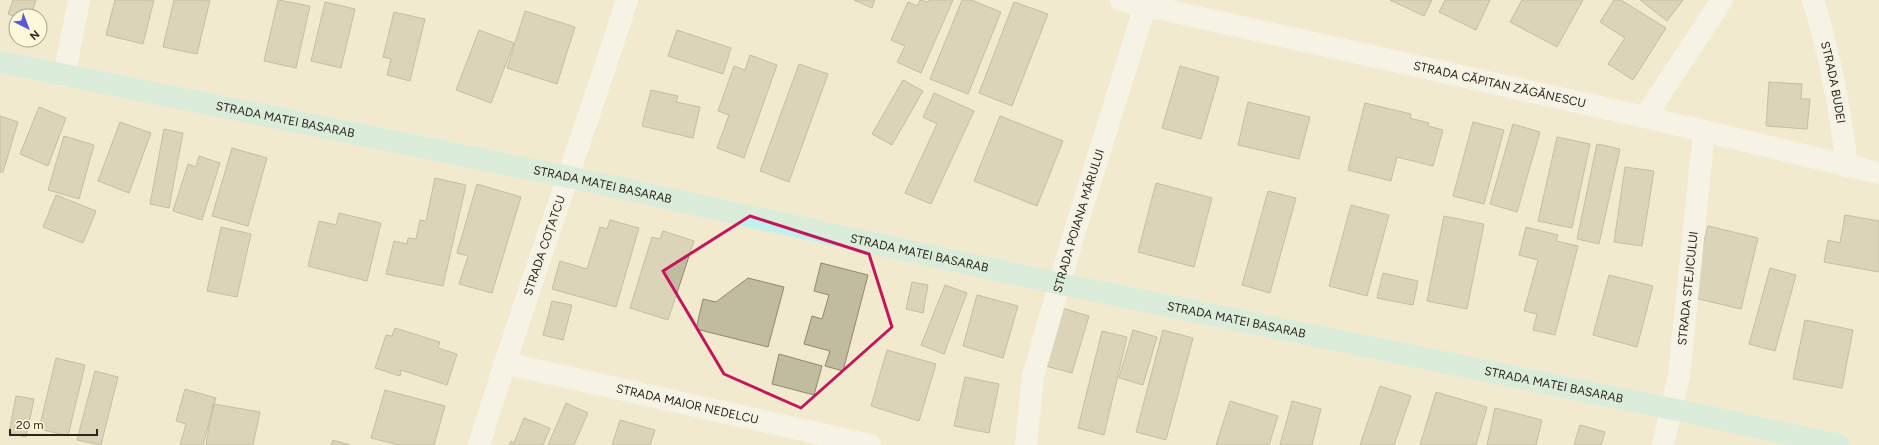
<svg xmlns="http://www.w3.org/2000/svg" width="1879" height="445" font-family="Figtree,sans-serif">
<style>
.building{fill:#c1bb9f;stroke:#8f896f}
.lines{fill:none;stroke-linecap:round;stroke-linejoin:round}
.street{stroke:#fff;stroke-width:22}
.secondary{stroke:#c2f0ec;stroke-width:22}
.marked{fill:none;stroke:#c2185b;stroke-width:3;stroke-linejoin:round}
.labels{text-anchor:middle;stroke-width:3;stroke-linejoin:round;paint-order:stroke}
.street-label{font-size:12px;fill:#2a271d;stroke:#fef8db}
</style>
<rect width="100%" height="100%" fill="#f1eace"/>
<!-- building -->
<path class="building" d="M 13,0 L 36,0 L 31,16 L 16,17 L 8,14 Z
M 115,0 L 154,0 L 143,44 L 106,35 Z
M 174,0 L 210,0 L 197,54 L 163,47 Z
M 278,0 L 310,6 L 296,68 L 264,61 Z
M 854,0 L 875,0 L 872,8 Z
M 920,0 L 928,2 L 929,0 L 953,0 L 921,73 L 897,62 L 905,46 L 891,40 L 908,2 L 917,6 Z
M 962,0 L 971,0 L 1001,12 L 968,94 L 930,79 Z
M 1390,0 L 1432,0 L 1424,16 Z
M 1445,0 L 1490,0 L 1476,30 L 1439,12 Z
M 1522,0 L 1583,0 L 1557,47 L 1510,22 Z
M 1614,0 L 1621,0 L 1666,28 L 1633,80 L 1608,64 L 1625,38 L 1600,22 Z
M 1640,0 L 1683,0 L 1667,21 Z
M 325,2 L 355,9 L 341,68 L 311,61 Z
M 1014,2 L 1048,14 L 1012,106 L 979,93 Z
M 525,11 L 575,27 L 557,84 L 507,68 Z
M 394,12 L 425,19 L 410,81 L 387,75 L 391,59 L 383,57 Z
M 479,30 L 514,43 L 491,103 L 456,90 Z
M 677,30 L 731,48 L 723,74 L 668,56 Z
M 750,55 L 777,65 L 744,158 L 717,148 L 729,115 L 718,111 L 734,66 L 745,70 Z
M 799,64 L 828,74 L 789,182 L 760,171 Z
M 1180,66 L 1219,77 L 1201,139 L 1162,128 Z
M 903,80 L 923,91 L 892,145 L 872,134 Z
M 1769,82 L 1802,84 L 1801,99 L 1810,99 L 1807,129 L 1766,126 Z
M 651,90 L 678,96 L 676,102 L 700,107 L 693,138 L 642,126 Z
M 934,93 L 974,111 L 931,204 L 905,193 L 937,124 L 923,117 Z
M 1248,102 L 1310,117 L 1299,159 L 1238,145 Z
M 1365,103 L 1411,114 L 1410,118 L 1429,123 L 1428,126 L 1443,130 L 1433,166 L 1397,157 L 1391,181 L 1348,170 Z
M 39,107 L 66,118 L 48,166 L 20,154 Z
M 0,116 L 18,122 L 3,172 L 0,172 Z
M 1000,116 L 1063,141 L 1037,206 L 974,181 Z
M 120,122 L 151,133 L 129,193 L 98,181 Z
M 1473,122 L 1504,130 L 1484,204 L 1453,196 Z
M 1513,124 L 1540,132 L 1517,212 L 1490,204 Z
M 164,129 L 183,133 L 169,208 L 150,204 Z
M 64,136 L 94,145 L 79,199 L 48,190 Z
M 1557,137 L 1590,144 L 1572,228 L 1538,221 Z
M 1597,144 L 1620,149 L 1599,244 L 1577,239 Z
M 232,148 L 267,158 L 248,226 L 212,216 Z
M 199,156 L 220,163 L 202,220 L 173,211 L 188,164 L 196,167 Z
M 1625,167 L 1654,171 L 1642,246 L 1614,242 Z
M 435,178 L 466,185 L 443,286 L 386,274 L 394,241 L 407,244 L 408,238 L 416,239 L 420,220 L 426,221 Z
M 1156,183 L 1212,198 L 1194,267 L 1138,252 Z
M 477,184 L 521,197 L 492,293 L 459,284 L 468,256 L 457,253 Z
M 1268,191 L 1296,198 L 1270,293 L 1242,285 Z
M 56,195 L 96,211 L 83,243 L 43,227 Z
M 1351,205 L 1389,215 L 1367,296 L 1329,286 Z
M 339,213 L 381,223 L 367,281 L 308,266 L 319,221 L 336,225 Z
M 1845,215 L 1879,221 L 1879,272 L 1824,262 L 1828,240 L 1840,243 Z
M 1444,216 L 1484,224 L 1467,309 L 1427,301 Z
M 610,220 L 639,228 L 616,307 L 552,289 L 560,261 L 587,269 L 600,227 L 607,229 Z
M 1708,226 L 1758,238 L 1741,309 L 1690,297 Z
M 221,227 L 251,234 L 237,297 L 207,291 Z
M 1526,227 L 1558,235 L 1556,241 L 1578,246 L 1555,335 L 1533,330 L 1537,314 L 1524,311 L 1538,260 L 1519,255 Z
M 663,231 L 694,241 L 668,320 L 630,308 L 652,237 L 660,239 Z
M 821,263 L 868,275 L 843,371 L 825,366 L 830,351 L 804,344 L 812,316 L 822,319 L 829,295 L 814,291 Z
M 1770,268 L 1796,275 L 1775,351 L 1749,344 Z
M 1383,273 L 1418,281 L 1413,305 L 1377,298 Z
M 1609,275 L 1653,286 L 1637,347 L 1593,335 Z
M 748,278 L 784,287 L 768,347 L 696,329 L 703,299 L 716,302 Z
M 912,282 L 928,285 L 923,313 L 906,309 Z
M 945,285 L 967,293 L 944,354 L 921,345 Z
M 977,295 L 1018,306 L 1003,358 L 963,346 Z
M 552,301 L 572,305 L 563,340 L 543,335 Z
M 1062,308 L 1089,316 L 1072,373 L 1046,366 Z
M 1805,320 L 1853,330 L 1842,388 L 1793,379 Z
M 395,328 L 440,342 L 438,348 L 457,354 L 447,385 L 401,370 L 400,376 L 375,368 L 386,335 L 392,336 Z
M 1133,330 L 1157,337 L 1143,385 L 1119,378 Z
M 1163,330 L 1193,338 L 1166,440 L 1136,432 Z
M 1102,331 L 1127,337 L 1104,435 L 1078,428 Z
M 887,350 L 936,364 L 919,421 L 871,406 Z
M 779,354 L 822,366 L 814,395 L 772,384 Z
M 56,358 L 85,365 L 68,436 L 39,429 Z
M 95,371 L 118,377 L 101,445 L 77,440 Z
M 965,377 L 999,384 L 989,433 L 954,426 Z
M 1380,386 L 1411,396 L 1394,445 L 1360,445 Z
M 185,389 L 216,398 L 203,445 L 180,445 L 186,424 L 176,421 Z
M 385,390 L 445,406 L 434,445 L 399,445 L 371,438 Z
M 1436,392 L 1487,407 L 1476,445 L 1420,445 Z
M 16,396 L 34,399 L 26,437 L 9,433 Z
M 1230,401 L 1278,416 L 1269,445 L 1216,445 Z
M 1292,401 L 1321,409 L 1312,445 L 1280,445 Z
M 566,403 L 588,413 L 574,445 L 548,445 Z
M 213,404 L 260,412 L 253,445 L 206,445 Z
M 1495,408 L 1542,420 L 1536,445 L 1487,445 Z
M 524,418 L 550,428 L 543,445 L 509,445 L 511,441 L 514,443 Z
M 620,420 L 655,430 L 650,445 L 612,445 Z
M 1580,425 L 1605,432 L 1601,445 L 1574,445 Z
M 333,440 L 350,445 L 331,445 Z"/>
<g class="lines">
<!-- street -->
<g class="street">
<path id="s1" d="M 1121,0 L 1645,117 L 1879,173"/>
<path id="s2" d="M 1813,0 C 1830,54 1840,109 1847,166"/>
<path d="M 64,76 L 79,0"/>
<path d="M 1645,117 L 1722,0"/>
<path id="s3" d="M 504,363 L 870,445"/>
<path id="s4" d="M 479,445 C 525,296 579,149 627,0"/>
<path id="s5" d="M 1026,445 L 1033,376 L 1073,237 L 1147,0"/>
<path id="s6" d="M 1663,445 L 1679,376 L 1704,131"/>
</g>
<!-- secondary -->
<path class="secondary" id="s7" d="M 0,62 L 569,177 L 1061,284 L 1672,409 L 1839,445"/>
</g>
<!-- marked area -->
<path d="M0 0H1879V445H0ZM 750,216 L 869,254 L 892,327 L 801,408 L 724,374 L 663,271 Z" fill="#f1eace" fill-opacity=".55" fill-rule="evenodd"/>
<path class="marked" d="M 750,216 L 869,254 L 892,327 L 801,408 L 724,374 L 663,271 Z"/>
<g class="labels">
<!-- street labels -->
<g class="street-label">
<text dy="4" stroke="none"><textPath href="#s2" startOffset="85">STRADA BUDEI</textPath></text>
<text dy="4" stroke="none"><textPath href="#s1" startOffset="388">STRADA CĂPITAN ZĂGĂNESCU</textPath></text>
<text dy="4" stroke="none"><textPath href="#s7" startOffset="291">STRADA MATEI BASARAB</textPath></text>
<text dy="4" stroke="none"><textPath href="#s7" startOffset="615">STRADA MATEI BASARAB</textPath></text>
<text dy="4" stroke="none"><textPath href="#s5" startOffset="231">STRADA POIANA MĂRULUI</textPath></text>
<text dy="4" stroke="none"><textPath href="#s4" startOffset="210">STRADA COȚATCU</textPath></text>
<text dy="4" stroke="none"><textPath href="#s7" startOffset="939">STRADA MATEI BASARAB</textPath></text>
<text dy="4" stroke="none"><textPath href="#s6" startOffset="159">STRADA STEJICULUI</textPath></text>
<text dy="4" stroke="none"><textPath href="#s7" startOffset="1263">STRADA MATEI BASARAB</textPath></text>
<text dy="4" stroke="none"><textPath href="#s7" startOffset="1587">STRADA MATEI BASARAB</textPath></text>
<text dy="4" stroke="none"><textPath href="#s3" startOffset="188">STRADA MAIOR NEDELCU</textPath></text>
</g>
</g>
<!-- north arrow -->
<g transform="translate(28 28) rotate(138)"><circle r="19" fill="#fef8db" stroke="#a9a48f"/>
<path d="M0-3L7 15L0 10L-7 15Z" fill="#5a59d1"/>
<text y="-6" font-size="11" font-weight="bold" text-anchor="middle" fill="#2a271d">N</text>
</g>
<!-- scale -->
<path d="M10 429v6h87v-6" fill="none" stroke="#2a271d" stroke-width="2"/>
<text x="16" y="429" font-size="12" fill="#2a271d" stroke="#fef8db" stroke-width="3" paint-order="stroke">20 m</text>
</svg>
